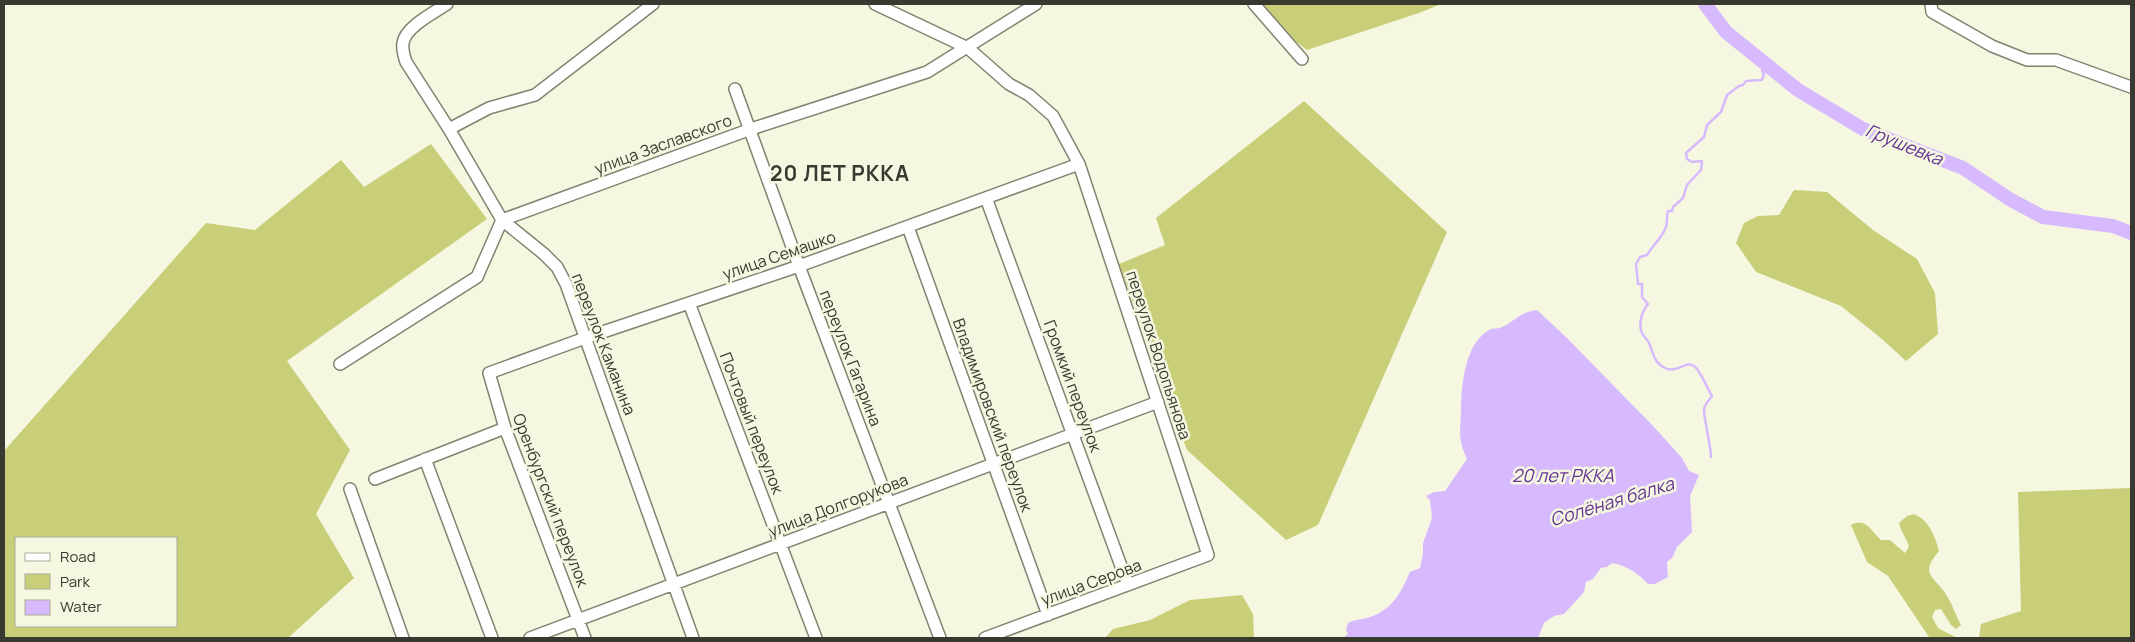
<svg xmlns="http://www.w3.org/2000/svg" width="2135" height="642" font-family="Manrope,sans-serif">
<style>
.green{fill:#c9ce79;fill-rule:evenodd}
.water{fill:#d7bafd}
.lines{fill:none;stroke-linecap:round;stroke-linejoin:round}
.stream{stroke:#d7bafd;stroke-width:2.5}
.river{stroke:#d7bafd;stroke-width:14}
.minor-casing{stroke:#828370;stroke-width:14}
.minor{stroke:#fff;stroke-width:11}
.labels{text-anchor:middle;stroke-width:5;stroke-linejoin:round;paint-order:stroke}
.street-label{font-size:16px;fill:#383930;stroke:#f5f7e1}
.water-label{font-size:18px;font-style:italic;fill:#643493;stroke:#f5f7e1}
.district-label{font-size:21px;font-weight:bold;letter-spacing:1px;fill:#383930;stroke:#f5f7e1}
</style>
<rect width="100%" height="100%" fill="#f5f7e1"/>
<!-- green -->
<path class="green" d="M 1262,4 L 1441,4 L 1419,13 L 1307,50 L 1290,37 Z
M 1304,101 L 1447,232 L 1318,525 L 1286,540 L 1187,450 L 1119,264 L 1165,245 L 1156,218 Z
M 431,144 L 487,219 L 287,361 L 350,450 L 316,514 L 354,578 L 288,638 L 4,638 L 4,451 L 206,223 L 255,230 L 341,160 L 364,187 ZM 176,538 L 176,626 L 16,626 L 16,538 Z
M 1794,190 L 1827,192 L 1873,230 L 1917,259 L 1935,293 L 1938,334 L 1906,361 L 1882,339 L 1841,306 L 1756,272 L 1736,243 L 1744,223 L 1758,216 L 1779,215 Z
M 2131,488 L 2131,638 L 1979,638 L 1981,624 L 2021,611 L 2018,492 Z
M 1914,514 C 1929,520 1935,536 1939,551 C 1922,572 1929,573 1943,590 C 1951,600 1955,614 1961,625 L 1956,629 L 1951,625 L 1941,609 L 1935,610 L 1932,617 L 1938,628 L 1957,638 L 1931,638 L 1929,637 L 1888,576 L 1867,562 L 1851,525 C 1866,517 1870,530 1881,540 L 1890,540 L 1905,553 L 1909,547 C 1907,539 1901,532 1899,523 L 1907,516 Z
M 1242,595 L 1253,614 L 1254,638 L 1105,638 L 1113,629 L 1150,620 L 1190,600 Z"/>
<!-- water -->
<path class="water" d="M 1537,310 L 1567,338 L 1655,428 L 1682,458 L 1689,471 L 1699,475 L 1690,496 L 1692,532 L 1677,547 L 1672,558 L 1667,562 L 1668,577 L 1655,584 L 1648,584 C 1639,574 1626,565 1612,563 L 1607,567 L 1601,568 L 1593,579 L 1586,582 L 1584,592 L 1564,614 L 1554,616 L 1544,623 L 1538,638 L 1343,638 L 1348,634 L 1346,630 L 1348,623 C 1356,619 1360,620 1367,618 C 1393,610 1400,594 1410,572 L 1420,568 L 1423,553 L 1423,543 L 1432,518 L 1430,500 L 1426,496 L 1434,492 L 1445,491 L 1467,459 C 1458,439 1460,434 1461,414 C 1461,388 1464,342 1491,329 C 1494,328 1499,329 1502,327 C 1517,320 1518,313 1537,310 Z"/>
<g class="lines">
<!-- stream -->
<path class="stream" d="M 1711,457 C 1711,446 1703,414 1704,409 C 1705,404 1709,400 1712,396 C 1707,388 1700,370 1694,366 C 1686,360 1676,374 1665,368 C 1653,362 1654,354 1649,343 C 1648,340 1644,337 1642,333 C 1638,325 1642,311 1648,304 L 1642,297 L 1642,284 L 1638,284 L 1636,264 L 1640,257 L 1647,255 C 1653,245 1662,238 1666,227 C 1668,221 1666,216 1668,211 L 1672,211 L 1673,207 L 1683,198 L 1687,185 L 1701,170 L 1702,161 L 1692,162 L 1687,159 L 1686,153 L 1704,137 L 1707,125 L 1721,112 L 1727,95 L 1739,86 L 1743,85 L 1746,81 L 1762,80 L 1764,74 L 1762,71 L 1765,63"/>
<!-- river -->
<path class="river" d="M 1705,4 L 1726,32 L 1798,90 L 1863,129 L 1963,168 L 2011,200 L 2043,217 L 2113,226 L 2131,233"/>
<!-- minor casing -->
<g class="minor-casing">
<path id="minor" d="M 447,4 C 435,12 405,27 403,43 C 402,49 404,56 406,62 L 449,129 L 502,220 L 544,254 L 557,267 L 566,284 L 693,638
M 875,4 L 968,48 L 1009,84 L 1029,95 L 1053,116 L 1079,164 L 1208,555 L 985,638
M 1254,4 L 1302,59
M 1931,4 L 1932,12 L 1992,46 L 2027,60 L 2056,60 L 2131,87
M 735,89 L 799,266 L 940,638
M 449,129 L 489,108 L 535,95 L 653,4
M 986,198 L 1128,585
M 908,227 L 1048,615
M 689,303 L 816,638
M 340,364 L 477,277 L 502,220 L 751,129 L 927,72 L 1036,4
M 425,459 L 492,638
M 375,479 L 505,428
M 350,489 L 403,638
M 530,638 L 1158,402
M 585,638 L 505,428 L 489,373 L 585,338 L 799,266 L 1079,164"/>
</g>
<!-- minor -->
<use href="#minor" class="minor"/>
</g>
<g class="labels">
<!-- street labels -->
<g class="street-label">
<text transform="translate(663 144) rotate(-20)" y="6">улица Заславского</text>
<text transform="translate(779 255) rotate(-19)" y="6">улица Семашко</text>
<text transform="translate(604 344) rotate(69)" y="6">переулок Каманина</text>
<text transform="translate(1159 355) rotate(72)" y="6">переулок Водопьянова</text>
<text transform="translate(851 358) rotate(69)" y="6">переулок Гагарина</text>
<text transform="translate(1073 386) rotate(70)" y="6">Громкий переулок</text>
<text transform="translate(993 415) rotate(70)" y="6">Владимировский переулок</text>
<text transform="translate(752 423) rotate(69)" y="6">Почтовый переулок</text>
<text transform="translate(551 500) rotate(69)" y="6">Оренбургский переулок</text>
<text transform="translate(838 505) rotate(-21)" y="6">улица Долгорукова</text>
<text transform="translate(1091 582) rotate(-20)" y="6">улица Серова</text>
</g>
<!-- water labels -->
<g class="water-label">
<text transform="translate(1904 145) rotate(22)" y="6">Грушевка</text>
<text x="1563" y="482">20 лет РККА</text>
<text transform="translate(1612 502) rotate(-17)" y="6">Солёная балка</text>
</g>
<!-- district labels -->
<g class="district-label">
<text x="840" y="181">20 ЛЕТ РККА</text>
</g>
</g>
<!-- border -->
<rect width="2135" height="642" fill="none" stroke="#383930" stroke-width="10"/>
<!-- legend -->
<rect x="15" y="537" width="162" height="90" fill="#f5f7e1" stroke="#a9ab9a"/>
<rect x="25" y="553" width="25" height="8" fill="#ffffff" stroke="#a9ab9a"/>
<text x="60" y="562" font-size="15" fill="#383930">Road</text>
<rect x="25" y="574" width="25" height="15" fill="#c9ce79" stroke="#a9ab9a"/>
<text x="60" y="587" font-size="15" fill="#383930">Park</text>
<rect x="25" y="600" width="25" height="15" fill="#d7bafd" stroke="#a9ab9a"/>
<text x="60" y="612" font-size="15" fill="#383930">Water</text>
</svg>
